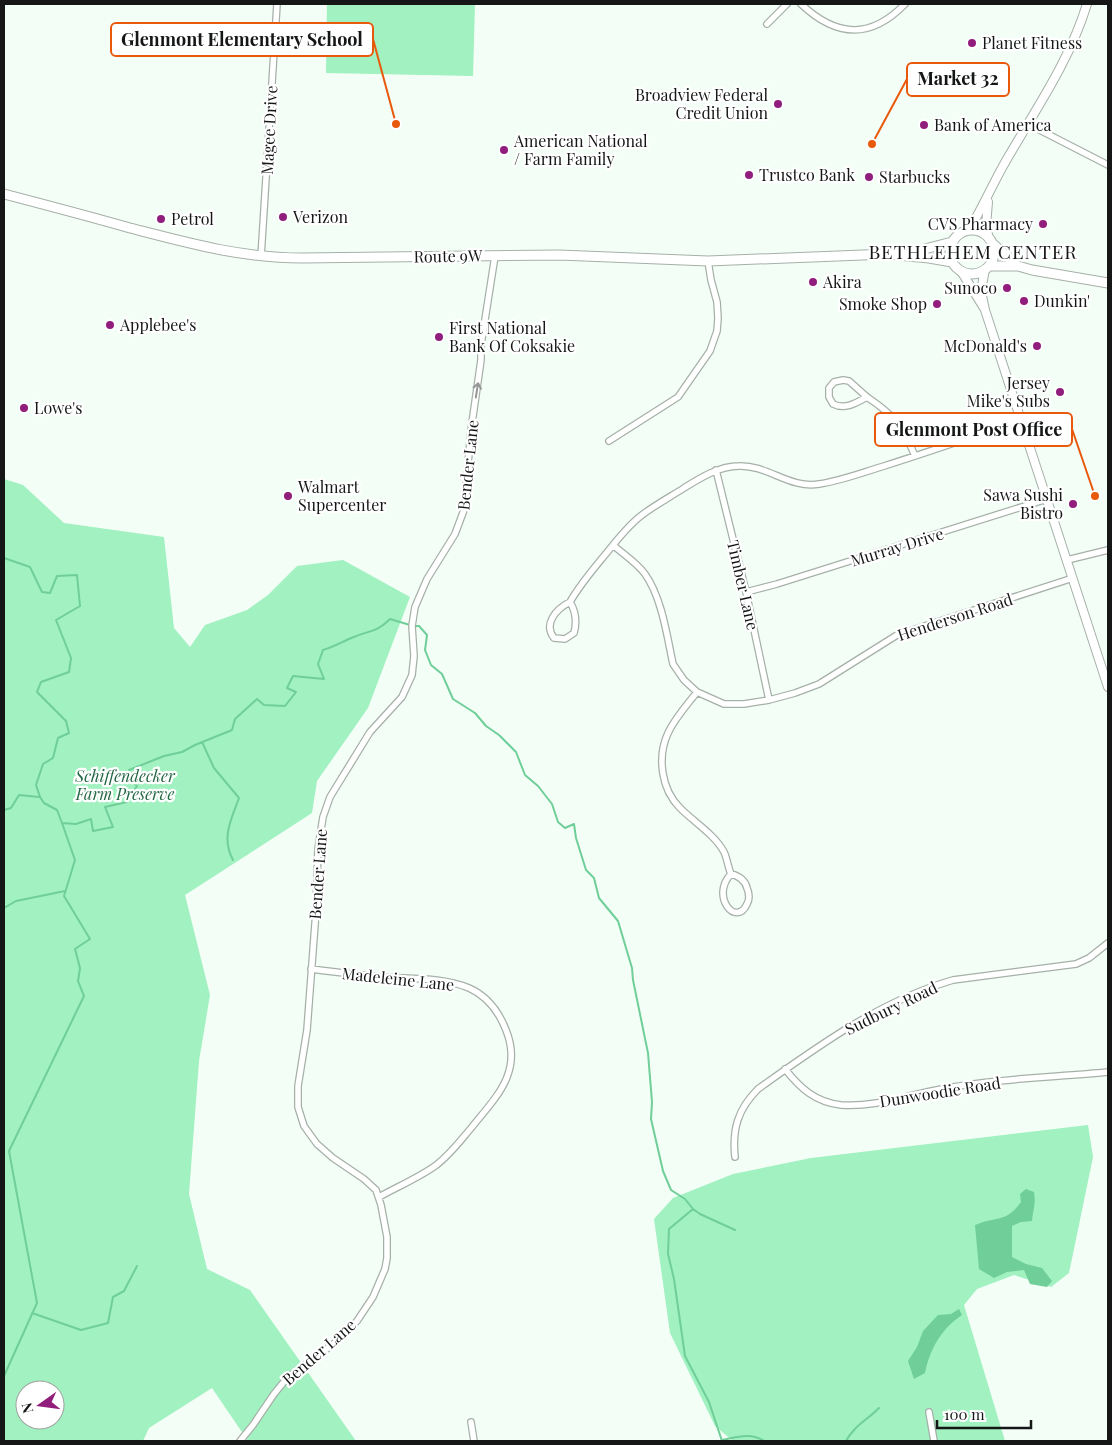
<svg xmlns="http://www.w3.org/2000/svg" width="1112" height="1445" font-family="'Playfair Display',serif">
<style>
.green{fill:#a1f1c1;fill-rule:evenodd}
.water{fill:#70ce98}
.lines{fill:none;stroke-linecap:round;stroke-linejoin:round}
.stream{stroke:#70ce98;stroke-width:2}
.street-casing{stroke:#a6b0a9;stroke-width:8}
.secondary-casing{stroke:#a6b0a9;stroke-width:10}
.primary-casing{stroke:#a6b0a9;stroke-width:11}
.street{stroke:#fff;stroke-width:5.5}
.secondary{stroke:#fff;stroke-width:8}
.primary{stroke:#fff;stroke-width:9}
.oneway{stroke:#959796}
.poi-dot{fill:#911d7c;stroke:#fff;stroke-width:2}
.labels{text-anchor:middle;stroke-width:4.5;stroke-linejoin:round;paint-order:stroke}
.poi-label{font-size:16px;fill:#141715;stroke:#fff;text-anchor:start}
.street-label{font-size:16px;fill:#141715;stroke:#fff}
.park-label{font-size:16px;font-style:italic;fill:#236643;stroke:#fff}
.quarter-label{font-size:19px;letter-spacing:1px;fill:#141715;stroke:#fff}
.leader{fill:none;stroke:#e8590c;stroke-width:2}
.callout-dot{fill:#e8590c;stroke:#fff;stroke-width:2}
.callout{fill:#fff;stroke:#e8590c;stroke-width:2}
.callout-label{font-size:18px;text-anchor:middle;font-weight:bold;fill:#141715}
</style>
<rect width="100%" height="100%" fill="#f3fef7"/>
<!-- green -->
<path class="green" d="M 327,4 L 475,4 L 473,76 L 326,73 Z
M 4,479 L 23,485 L 64,523 L 164,537 L 174,628 L 190,647 L 205,625 L 247,610 L 268,595 L 297,566 L 343,560 L 410,597 L 368,708 L 317,781 L 312,813 L 185,895 L 210,995 L 199,1061 L 189,1194 L 207,1269 L 250,1290 L 356,1441 L 248,1441 L 212,1388 L 149,1428 L 143,1441 L 4,1441 ZM 25,1390 L 55,1390 L 55,1420 L 25,1420 Z
M 1088,1125 L 1093,1157 L 1069,1273 L 1051,1287 L 1014,1275 L 977,1289 L 964,1305 L 1005,1441 L 733,1441 L 715,1426 L 670,1333 L 654,1219 L 673,1198 L 733,1174 L 811,1158 Z"/>
<!-- water -->
<path class="water" d="M 1026,1189 L 1034,1192 C 1036,1204 1033,1210 1032,1221 L 1021,1222 L 1012,1226 L 1012,1257 L 1026,1264 L 1042,1268 L 1052,1281 L 1047,1287 L 1030,1284 L 1024,1270 L 1007,1272 L 994,1278 L 979,1269 L 975,1225 C 996,1216 1006,1223 1021,1202 L 1020,1194 Z
M 959,1309 L 962,1315 C 941,1329 930,1349 925,1373 L 914,1379 L 908,1361 L 917,1347 L 923,1331 L 938,1315 L 951,1314 Z"/>
<g class="lines">
<!-- stream -->
<path class="stream" d="M 4,558 L 30,567 L 42,592 L 50,593 L 57,576 L 77,575 L 80,606 L 56,620 L 71,658 L 69,672 L 41,682 L 37,692 L 66,721 L 69,733 L 58,738 L 53,758 L 43,764 L 36,785 L 40,797 L 44,803 L 57,810 L 62,823 L 76,824 L 91,819 L 93,831 L 113,827 L 105,807 L 127,802 L 137,786 L 129,778 L 129,770 L 164,756 L 182,752 L 195,745 L 232,730 L 235,719 L 257,699 L 264,705 L 285,706 L 296,692 L 287,688 L 293,676 L 324,679 L 318,664 L 323,650 C 334,647 343,641 354,637 C 370,630 376,633 390,619 L 410,625
M 416,626 L 419,626 L 427,635 L 425,650 L 431,665 L 442,674 L 453,699 L 475,713 L 486,726 L 499,735 L 516,752 L 525,775 L 538,786 L 552,804 L 558,822 L 565,828 L 574,824 L 576,838 L 586,870 L 594,878 L 599,898 L 618,921 L 632,968 L 633,980 L 648,1053 L 652,1102 L 651,1119 L 663,1171 L 671,1190 L 685,1199 L 693,1209 L 669,1229 L 668,1254 L 674,1279 L 685,1356 L 709,1402 L 722,1441
M 202,742 L 214,768 L 239,798 C 231,820 221,838 233,860
M 4,810 L 11,808 L 19,795 L 39,797
M 4,908 L 16,901 L 65,891
M 693,1209 L 700,1214 L 735,1230
M 32,1313 L 81,1330 L 108,1323 L 113,1297 L 124,1291 L 137,1266
M 4,1376 L 37,1303 L 9,1151 L 84,996 L 78,981 L 80,968 L 75,949 L 90,939 L 64,896 L 75,860 L 62,823
M 722,1440 C 737,1437 751,1432 764,1441
M 846,1441 C 855,1425 866,1421 879,1408"/>
<!-- street casing -->
<g class="street-casing">
<path id="street" d="M 801,4 C 836,37 870,40 905,4
M 767,24 L 787,4
M 1028,124 L 1108,165
M 261,257 L 277,4
M 843,380 L 849,381 L 867,397 C 856,403 845,410 833,404 L 829,397 L 829,388 L 834,382 Z
M 867,397 C 895,416 902,425 915,456
M 609,441 L 678,397 L 710,351 L 717,331 L 718,318 L 717,302 L 711,280 L 708,261
M 716,470 L 746,592 L 769,700
M 613,545 C 623,554 637,563 645,574 C 662,598 667,636 673,664 L 684,680 L 697,692 L 724,704 L 744,704 L 769,700 L 795,693 L 819,684 L 897,635 L 1073,578
M 1067,560 L 1108,550
M 746,592 L 777,584 L 1047,499
M 570,602 C 582,581 598,564 613,545 C 622,534 631,523 642,515 C 655,505 670,497 684,488 C 700,478 719,466 739,466 C 768,465 790,489 819,484 C 840,481 861,473 881,467 C 928,452 975,436 1021,420
M 570,602 C 576,612 577,622 574,633 L 565,639 L 554,638 C 543,624 556,609 570,602 Z
M 697,692 C 687,705 675,718 668,733 C 657,757 661,789 680,808 C 694,822 715,835 724,852 C 727,858 728,867 731,874
M 731,874 C 739,876 745,880 747,888 C 749,893 750,899 747,904 C 736,928 710,896 731,874 Z
M 311,969 C 335,972 359,975 383,977 C 411,979 443,977 469,988 C 487,996 499,1012 506,1030 C 523,1072 496,1097 472,1127 C 460,1141 450,1155 435,1166 C 418,1178 397,1187 379,1197
M 785,1069 C 800,1088 815,1102 841,1105 C 877,1108 917,1092 953,1087 C 1004,1078 1057,1077 1108,1072
M 735,1157 C 732,1129 738,1109 758,1089 C 818,1046 880,1001 953,980 L 1076,964 L 1089,958 L 1108,943
M 929,1412 L 934,1441
M 471,1422 L 474,1441
M 240,1441 L 253,1425 L 274,1394 L 287,1378 L 336,1342 L 357,1321 L 373,1297 L 385,1269 L 387,1258 L 387,1237 L 381,1205 L 376,1190 L 364,1179 L 333,1158 L 317,1144 L 304,1126 L 298,1107 L 298,1086 L 307,1030 L 316,911 L 318,849 L 323,817 L 330,797 L 370,732 L 402,697 L 412,675 L 414,656 L 412,626 L 415,607 L 427,579 L 455,534 L 464,510 L 471,430 L 481,360 L 481,345 L 495,256"/>
</g>
<!-- secondary casing -->
<g class="secondary-casing">
<path id="secondary" d="M 988,202 L 986,226 L 989,239
M 969,230 C 983,207 993,183 1007,159 C 1036,109 1070,60 1087,4
M 985,269 L 981,291 L 985,310 L 1108,687
M 961,271 L 984,308"/>
</g>
<!-- primary casing -->
<g class="primary-casing">
<path id="primary" d="M 4,194 C 46,205 88,216 130,228 C 188,243 241,258 302,258 L 559,255 L 708,261 L 888,254 L 929,258 L 952,262
M950 252a22 22 0 1 1 44 0a22 22 0 1 1-44 0Z
M 992,243 L 1018,266
M 909,253 L 952,242
M 989,266 L 1018,266 L 1032,270 L 1108,283"/>
</g>
<!-- street -->
<use href="#street" class="street"/>
<!-- secondary -->
<use href="#secondary" class="secondary"/>
<!-- primary -->
<use href="#primary" class="primary"/>
</g>
<!-- one-way arrows -->
<defs><path id="oneway-shaft" d="M-6 0H5M1.5-3L5.5 0L1.5 3" fill="none" stroke-width="1.6" stroke-linecap="round" stroke-linejoin="round" transform="scale(1.25)"/></defs>
<use class="oneway" href="#oneway-shaft" transform="translate(477 390) rotate(-81)"/>
<!-- markers -->
<g class="poi-dot">
<circle cx="972" cy="43" r="5"/>
<circle cx="778" cy="104" r="5"/>
<circle cx="924" cy="125" r="5"/>
<circle cx="504" cy="150" r="5"/>
<circle cx="749" cy="175" r="5"/>
<circle cx="869" cy="177" r="5"/>
<circle cx="283" cy="217" r="5"/>
<circle cx="161" cy="219" r="5"/>
<circle cx="1043" cy="224" r="5"/>
<circle cx="813" cy="282" r="5"/>
<circle cx="1007" cy="288" r="5"/>
<circle cx="1024" cy="301" r="5"/>
<circle cx="937" cy="304" r="5"/>
<circle cx="110" cy="325" r="5"/>
<circle cx="439" cy="337" r="5"/>
<circle cx="1037" cy="346" r="5"/>
<circle cx="1060" cy="392" r="5"/>
<circle cx="24" cy="408" r="5"/>
<circle cx="288" cy="496" r="5"/>
<circle cx="1073" cy="504" r="5"/>
</g>
<g class="labels">
<!-- poi labels -->
<g class="poi-label">
<text x="982" y="49">Planet Fitness</text>
<text x="768" y="101" text-anchor="end">Broadview Federal<tspan x="768" dy="18">Credit Union</tspan></text>
<text x="934" y="131">Bank of America</text>
<text x="514" y="147">American National<tspan x="514" dy="18">/ Farm Family</tspan></text>
<text x="759" y="181">Trustco Bank</text>
<text x="879" y="183">Starbucks</text>
<text x="293" y="223">Verizon</text>
<text x="171" y="225">Petrol</text>
<text x="1033" y="230" text-anchor="end">CVS Pharmacy</text>
<text x="823" y="288">Akira</text>
<text x="997" y="294" text-anchor="end">Sunoco</text>
<text x="1034" y="307">Dunkin'</text>
<text x="927" y="310" text-anchor="end">Smoke Shop</text>
<text x="120" y="331">Applebee's</text>
<text x="449" y="334">First National<tspan x="449" dy="18">Bank Of Coksakie</tspan></text>
<text x="1027" y="352" text-anchor="end">McDonald's</text>
<text x="1050" y="389" text-anchor="end">Jersey<tspan x="1050" dy="18">Mike's Subs</tspan></text>
<text x="34" y="414">Lowe's</text>
<text x="298" y="493">Walmart<tspan x="298" dy="18">Supercenter</tspan></text>
<text x="1063" y="501" text-anchor="end">Sawa Sushi<tspan x="1063" dy="18">Bistro</tspan></text>
</g>
<!-- street labels -->
<g class="street-label">
<text transform="translate(269 130) rotate(-87)" y="6">Magee Drive</text>
<text transform="translate(448 256) rotate(-1)" y="6">Route 9W</text>
<text transform="translate(468 465) rotate(-84)" y="6">Bender Lane</text>
<text transform="translate(897 547) rotate(-17)" y="6">Murray Drive</text>
<text transform="translate(743 585) rotate(77)" y="6">Timber Lane</text>
<text transform="translate(955 617) rotate(-18)" y="6">Henderson Road</text>
<text transform="translate(318 874) rotate(-86)" y="6">Bender Lane</text>
<text transform="translate(398 979) rotate(6)" y="6">Madeleine Lane</text>
<text transform="translate(891 1008) rotate(-26)" y="6">Sudbury Road</text>
<text transform="translate(940 1092) rotate(-9)" y="6">Dunwoodie Road</text>
<text transform="translate(319 1352) rotate(-41)" y="6">Bender Lane</text>
</g>
<!-- park labels -->
<g class="park-label">
<text x="125" y="782">Schiffendecker<tspan x="125" dy="18">Farm Preserve</tspan></text>
</g>
<!-- quarter labels -->
<g class="quarter-label">
<text x="973" y="259">BETHLEHEM CENTER</text>
</g>
</g>
<!-- callouts -->
<path class="leader" d="M396 124L373 39M872 144L907 79M1095 496L1072 429"/>
<g class="callout-dot">
<circle cx="396" cy="124" r="5"/>
<circle cx="872" cy="144" r="5"/>
<circle cx="1095" cy="496" r="5"/>
</g>
<g class="callout">
<rect x="111" y="23" width="262" height="33" rx="5"/>
<rect x="907" y="63" width="102" height="33" rx="5"/>
<rect x="875" y="413" width="197" height="33" rx="5"/>
</g>
<g class="callout-label">
<text x="242" y="46">Glenmont Elementary School</text>
<text x="958" y="85">Market 32</text>
<text x="974" y="436">Glenmont Post Office</text>
</g>
<!-- border -->
<rect width="1112" height="1445" fill="none" stroke="#141715" stroke-width="10"/>
<!-- north arrow -->
<g transform="translate(40 1405) rotate(256)"><circle r="24" fill="#ffffff" stroke="#a1a2a1"/>
<path d="M0-4L9 19L0 12L-9 19Z" fill="#911d7c"/>
<text y="-8" font-size="14" font-weight="bold" text-anchor="middle" fill="#141715">N</text>
</g>
<!-- scale -->
<path d="M937 1420v8h94v-8" fill="none" stroke="#141715" stroke-width="2.5"/>
<text x="944" y="1420" font-size="15" fill="#141715" stroke="#ffffff" stroke-width="4" paint-order="stroke">100 m</text>
</svg>
